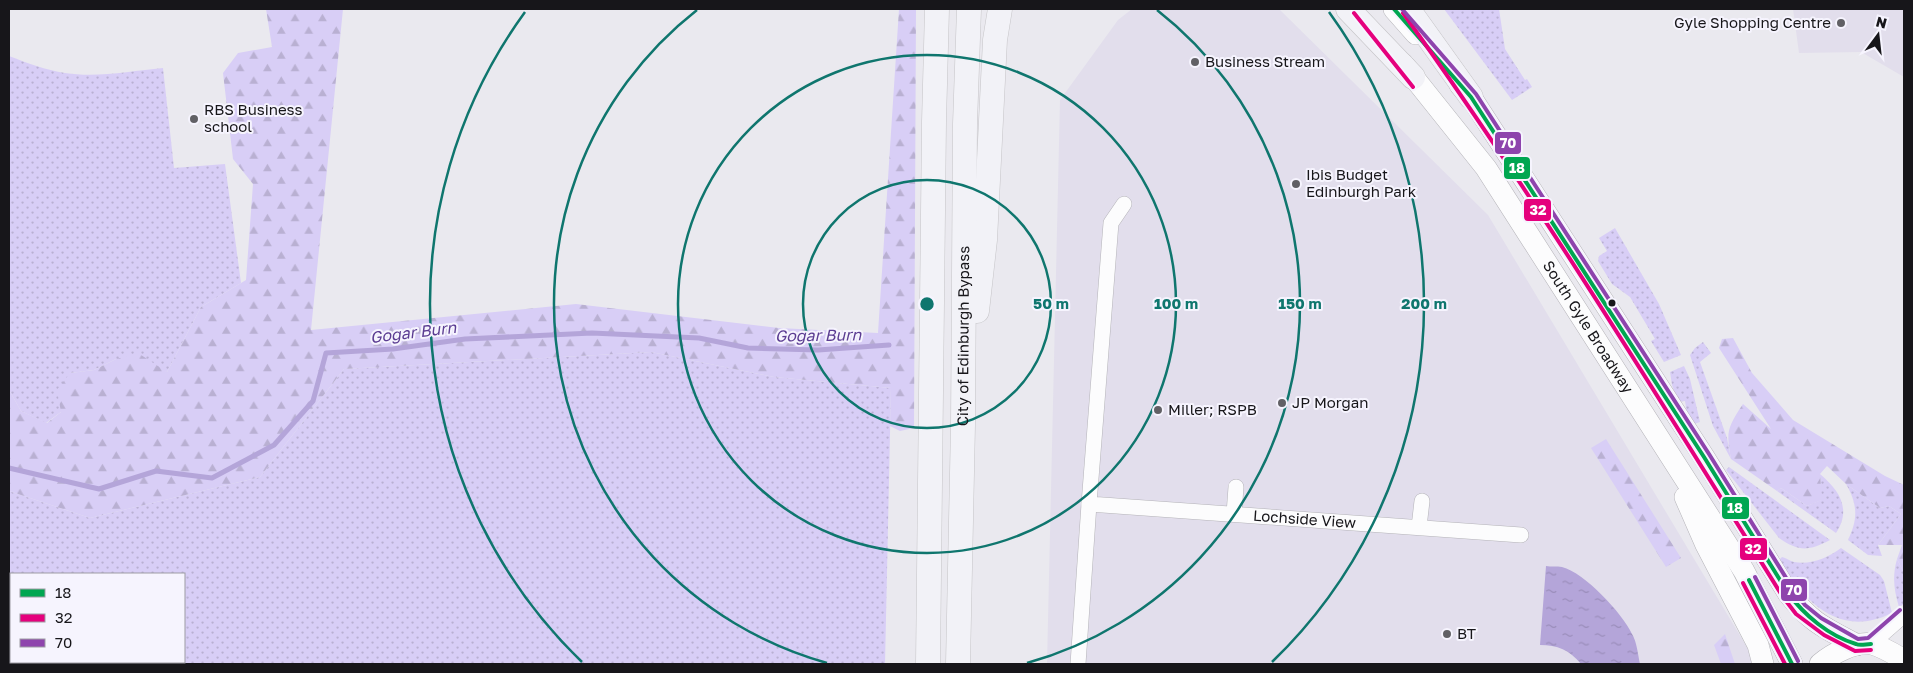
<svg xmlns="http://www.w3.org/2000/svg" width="1913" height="673" font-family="'Golos Text',sans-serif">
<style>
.built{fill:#e2deec}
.grass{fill:url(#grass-dots);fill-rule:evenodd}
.forest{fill:url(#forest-firs)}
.water{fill:url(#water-ripples)}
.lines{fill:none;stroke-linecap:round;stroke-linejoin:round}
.stream{stroke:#b4a5d9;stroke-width:5}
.street-casing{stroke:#b4b3b8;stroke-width:16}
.secondary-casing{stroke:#b4b3b8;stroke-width:22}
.primary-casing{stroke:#c5c4c7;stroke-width:25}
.street{stroke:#fcfcfd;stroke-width:15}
.secondary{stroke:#fcfcfd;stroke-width:21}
.primary{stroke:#f2f2f7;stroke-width:24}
.bus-1-casing{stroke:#f6f4fe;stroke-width:8}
.bus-2-casing{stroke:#f6f4fe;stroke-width:8}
.bus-3-casing{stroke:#f6f4fe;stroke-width:8}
.bus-1{stroke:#00a651;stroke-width:4}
.bus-2{stroke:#e5007d;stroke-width:4}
.bus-3{stroke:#8e44ad;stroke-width:4}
.ring{fill:none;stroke:#0f766e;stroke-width:2.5}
.poi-dot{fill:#616065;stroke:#f6f4fe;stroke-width:2}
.bus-dot{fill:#17161a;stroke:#f6f4fe;stroke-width:2}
.labels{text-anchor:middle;stroke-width:4;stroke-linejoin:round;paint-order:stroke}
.poi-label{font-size:15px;fill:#17161a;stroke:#f6f4fe;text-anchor:start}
.street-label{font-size:15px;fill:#17161a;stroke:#f6f4fe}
.water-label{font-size:16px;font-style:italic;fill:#5b3c92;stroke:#f6f4fe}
.centre{fill:#0f766e;stroke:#f6f4fe;stroke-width:2.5}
.ring-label{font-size:15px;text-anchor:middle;font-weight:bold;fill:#0f766e;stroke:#f6f4fe;stroke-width:4;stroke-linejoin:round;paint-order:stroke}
.line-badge{stroke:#f6f4fe;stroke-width:2}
.badge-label{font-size:14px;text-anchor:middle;font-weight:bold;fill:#fff}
</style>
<defs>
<pattern id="grass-dots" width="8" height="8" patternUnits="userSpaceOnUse" patternTransform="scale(1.25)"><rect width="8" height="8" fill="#d8cef6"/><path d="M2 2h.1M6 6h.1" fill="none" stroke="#b9b0d2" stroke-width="1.8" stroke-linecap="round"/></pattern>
<pattern id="forest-firs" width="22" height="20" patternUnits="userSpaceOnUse" patternTransform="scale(1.25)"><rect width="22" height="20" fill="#d8cef6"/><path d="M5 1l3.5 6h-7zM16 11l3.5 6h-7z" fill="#b9b0d2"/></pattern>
<pattern id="water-ripples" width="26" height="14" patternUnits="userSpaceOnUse" patternTransform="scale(1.25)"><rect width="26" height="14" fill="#b4a5d9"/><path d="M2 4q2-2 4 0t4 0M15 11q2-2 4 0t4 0" fill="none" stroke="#9a8dba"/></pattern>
</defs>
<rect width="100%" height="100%" fill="#eae9ef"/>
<!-- built -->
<path class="built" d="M 1132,9 L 1279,9 L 1488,215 L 1757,664 L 1047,664 L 1060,100 L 1118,20 Z
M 1793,9 L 1904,9 L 1904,77 L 1861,52 L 1799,53 Z"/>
<!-- grass -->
<path class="grass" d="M 1444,9 L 1499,9 L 1505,49 L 1525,80 L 1527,79 L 1532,87 L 1512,100 Z
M 9,56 C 27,63 46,70 65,73 C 97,78 131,71 163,68 L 174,168 L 225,164 L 241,283 L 201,307 L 167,372 L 116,359 L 94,370 L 70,373 L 61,412 L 46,423 L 21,411 L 9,390 Z
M 1615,228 L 1659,304 L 1681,355 L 1664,362 L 1651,341 L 1655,339 L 1630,297 L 1612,284 L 1598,261 L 1599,256 L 1607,251 L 1599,238 Z
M 1703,342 L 1711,353 L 1700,362 L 1727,438 L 1731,459 L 1713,426 L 1690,355 L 1695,348 Z
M 651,352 L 774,377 L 891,388 L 885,664 L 9,664 L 9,491 L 90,518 L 260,477 L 344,369 ZM 11,574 L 184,574 L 184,662 L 11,662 Z
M 1684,366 L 1690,379 L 1700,422 L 1694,424 L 1687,414 L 1685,401 L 1678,402 L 1672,385 L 1670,372 Z
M 1729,467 L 1830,540 C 1809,551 1799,552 1779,538 L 1726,470 Z
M 1820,474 C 1839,490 1852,509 1836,533 L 1777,491 L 1781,488 L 1807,506 L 1821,500 Z
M 1846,484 L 1880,508 L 1889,506 L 1901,514 L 1878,545 L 1882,556 L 1868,555 L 1848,540 C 1858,519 1858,505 1846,484 Z
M 1841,548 L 1880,575 L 1884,581 L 1892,613 C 1839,639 1806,602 1778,561 L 1782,557 C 1786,558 1790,561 1794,562 C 1811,565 1828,558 1841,548 Z
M 1897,559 L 1904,573 L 1904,604 L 1899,607 C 1894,590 1892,577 1897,559 Z"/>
<!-- forest -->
<path class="forest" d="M 266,9 L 343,9 L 311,330 L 576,304 L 779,328 L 878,333 L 899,9 L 916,9 L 914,428 L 900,431 L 890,426 L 891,388 L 774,377 L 651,352 L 344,369 L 260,477 L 90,518 L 9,491 L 9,390 L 21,411 L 47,423 L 61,412 L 57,390 L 70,373 L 94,370 L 116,359 L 138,353 L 167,372 L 201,307 L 246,280 L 253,184 L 233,159 L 223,73 L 238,53 L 272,47 Z
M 1733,338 L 1752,373 L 1793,420 L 1885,476 L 1904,485 L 1904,573 L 1897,559 L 1902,545 L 1878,545 L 1901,514 L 1889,506 L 1880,508 L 1846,484 L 1827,466 L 1820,474 L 1822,500 L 1807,506 L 1781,488 L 1777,491 L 1731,459 C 1726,432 1727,428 1743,404 L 1771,429 L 1719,348 L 1722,339 Z
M 1606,439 L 1681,558 L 1666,567 L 1591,448 Z
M 1725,634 L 1735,664 L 1721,664 L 1714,645 Z"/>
<!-- water -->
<path class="water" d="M 1546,566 C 1551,567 1557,566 1562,567 C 1585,573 1622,613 1632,634 C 1637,642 1638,655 1640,664 L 1581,664 C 1570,650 1557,645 1540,645 Z"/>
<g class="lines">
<!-- stream -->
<path class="stream" d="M 9,468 L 99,489 L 156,471 L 212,478 L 274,445 L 313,401 L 326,353 L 393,349 L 465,339 L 592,333 L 699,338 L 748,348 L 818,350 L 889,345"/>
<!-- street casing -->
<g class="street-casing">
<g id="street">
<path id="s1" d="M 1124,204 L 1111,223 L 1089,504 L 1521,535"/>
<path d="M 1234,514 L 1236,487"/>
<path d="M 1419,527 L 1422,501"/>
<path d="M 1871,644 L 1904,615"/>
<path d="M 1078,664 L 1089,504"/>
</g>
</g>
<!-- secondary casing -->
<g class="secondary-casing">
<g id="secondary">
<path d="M 1394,9 L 1416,34"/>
<path id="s2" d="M 1403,64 L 1486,168 L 1744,571 L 1792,664"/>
<path d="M 1460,85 L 1471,97 L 1704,457 L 1788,593 C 1811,623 1825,628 1857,645"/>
<path d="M 1685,497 L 1706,545 L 1758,645 L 1763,664"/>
<path d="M 1820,664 C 1832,654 1855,641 1872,644 C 1883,647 1894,654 1904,660"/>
</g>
</g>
<!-- primary casing -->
<g class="primary-casing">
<g id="primary">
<path d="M 1348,9 L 1413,77"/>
<path d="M 1408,9 L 1471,97"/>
<path d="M 977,311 L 985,240 L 995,40 L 1000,9"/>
<path d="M 928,664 L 934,122 L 937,9"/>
<path id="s3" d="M 958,664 L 963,425 L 965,124 L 969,9"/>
</g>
</g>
<!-- street -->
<use href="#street" class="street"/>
<!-- secondary -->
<use href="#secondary" class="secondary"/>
<!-- primary -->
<use href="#primary" class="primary"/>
<!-- bus-1 casing -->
<g class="bus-1-casing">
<path id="bus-1" d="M 1394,9 L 1471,97 L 1704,457 L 1788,593 C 1804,615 1829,636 1856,644 C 1860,646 1866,644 1871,644
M 1749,580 L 1792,664"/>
</g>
<!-- bus-2 casing -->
<g class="bus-2-casing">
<path id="bus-2" d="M 1354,13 L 1413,87
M 1403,13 C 1538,201 1660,400 1783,597 L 1796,614 L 1824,635 L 1855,651 L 1871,650
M 1743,583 L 1785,664"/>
</g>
<!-- bus-3 casing -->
<g class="bus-3-casing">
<path id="bus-3" d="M 1402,9 L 1476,94 L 1709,454 L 1793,589 L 1805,605 L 1821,618 L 1858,639 L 1868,638 L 1900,610
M 1755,577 L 1798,661"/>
</g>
<!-- bus-1 -->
<use href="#bus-1" class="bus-1"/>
<!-- bus-2 -->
<use href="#bus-2" class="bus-2"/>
<!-- bus-3 -->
<use href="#bus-3" class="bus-3"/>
</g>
<!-- distance rings -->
<g class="ring">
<circle cx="927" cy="304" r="124"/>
<circle cx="927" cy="304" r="249"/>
<path d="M827 663A373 373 0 0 1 697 10M1157 10A373 373 0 0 1 1027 663"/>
<path d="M582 662A497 497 0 0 1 525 12M1329 12A497 497 0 0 1 1272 662"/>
</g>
<!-- markers -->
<g class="poi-dot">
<circle cx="1841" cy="23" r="5"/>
<circle cx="1195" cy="62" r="5"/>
<circle cx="194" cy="119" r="5"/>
<circle cx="1296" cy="184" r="5"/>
<circle cx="1282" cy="403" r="5"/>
<circle cx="1158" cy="410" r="5"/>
<circle cx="1447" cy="634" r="5"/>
</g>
<circle class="bus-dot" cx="1612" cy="303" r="4.5"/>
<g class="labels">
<!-- poi labels -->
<g class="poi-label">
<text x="1831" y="28" text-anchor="end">Gyle Shopping Centre</text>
<text x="1205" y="67">Business Stream</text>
<text x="204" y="115">RBS Business<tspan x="204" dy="17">school</tspan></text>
<text x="1306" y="180">Ibis Budget<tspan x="1306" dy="17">Edinburgh Park</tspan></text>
<text x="1292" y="408">JP Morgan</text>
<text x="1168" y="415">Miller; RSPB</text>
<text x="1457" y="639">BT</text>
</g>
<!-- street labels -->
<g class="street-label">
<text dy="5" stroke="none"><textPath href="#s2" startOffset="322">South Gyle Broadway</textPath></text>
<text dy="5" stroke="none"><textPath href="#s3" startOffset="328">City of Edinburgh Bypass</textPath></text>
<text dy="5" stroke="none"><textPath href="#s1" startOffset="521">Lochside View</textPath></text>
</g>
<!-- water labels -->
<g class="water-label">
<text transform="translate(413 332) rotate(-7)" y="6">Gogar Burn</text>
<text transform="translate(818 335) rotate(-1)" y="6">Gogar Burn</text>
</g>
</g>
<circle cx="927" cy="304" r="8" class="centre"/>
<g class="ring-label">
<text x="1051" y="309">50 m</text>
<text x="1176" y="309">100 m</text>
<text x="1300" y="309">150 m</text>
<text x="1424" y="309">200 m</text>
</g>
<g class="line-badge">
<rect x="1494" y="131" width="28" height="24" rx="5" fill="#8e44ad"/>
<rect x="1503" y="156" width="28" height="24" rx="5" fill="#00a651"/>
<rect x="1523" y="198" width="29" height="24" rx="5" fill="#e5007d"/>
<rect x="1721" y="496" width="29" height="24" rx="5" fill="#00a651"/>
<rect x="1739" y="537" width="29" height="24" rx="5" fill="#e5007d"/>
<rect x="1780" y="578" width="28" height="24" rx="5" fill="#8e44ad"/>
</g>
<g class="badge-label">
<text x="1508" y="148">70</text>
<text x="1517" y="173">18</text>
<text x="1538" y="215">32</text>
<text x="1735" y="513">18</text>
<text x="1753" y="554">32</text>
<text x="1794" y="595">70</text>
</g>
<!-- border -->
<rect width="1913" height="673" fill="none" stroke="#17161a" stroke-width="20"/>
<!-- legend -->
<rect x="10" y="573" width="175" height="90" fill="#f6f4fe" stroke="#9d9ba3"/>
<rect x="20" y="589" width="25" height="8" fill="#00a651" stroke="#9d9ba3"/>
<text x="55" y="598" font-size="15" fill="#17161a">18</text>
<rect x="20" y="614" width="25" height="8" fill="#e5007d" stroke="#9d9ba3"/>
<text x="55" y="623" font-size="15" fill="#17161a">32</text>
<rect x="20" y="639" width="25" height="8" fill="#8e44ad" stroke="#9d9ba3"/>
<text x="55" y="648" font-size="15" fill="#17161a">70</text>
<!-- north arrow -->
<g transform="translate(1878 35) rotate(15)" stroke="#f6f4fe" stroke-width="4" paint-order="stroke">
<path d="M0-4L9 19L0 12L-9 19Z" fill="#17161a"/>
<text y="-8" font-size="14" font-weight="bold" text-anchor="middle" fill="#17161a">N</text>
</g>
</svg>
